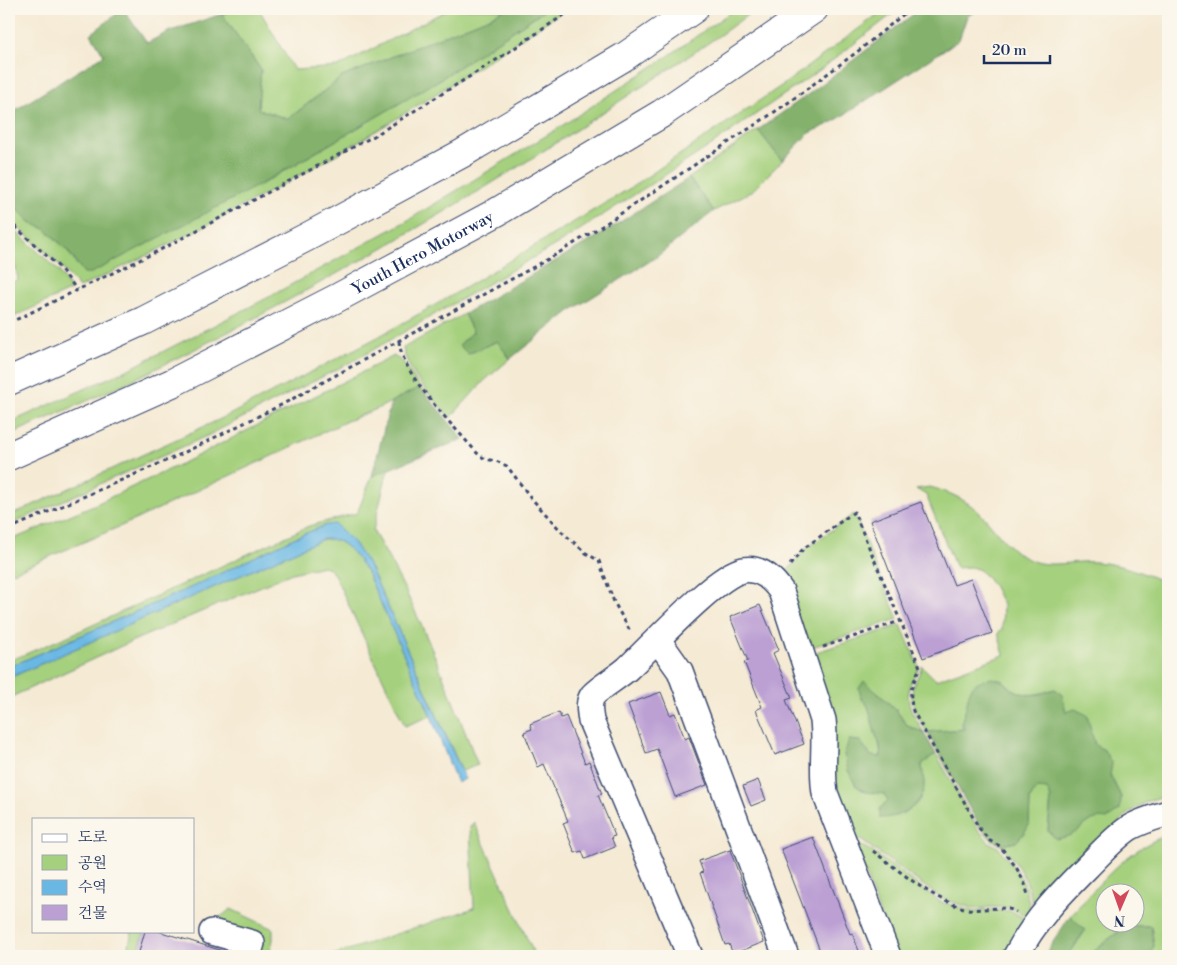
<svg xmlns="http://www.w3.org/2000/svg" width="1177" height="965" font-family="'Libre Bodoni','Noto Serif KR',serif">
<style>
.green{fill:#a5d07d;stroke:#60806e;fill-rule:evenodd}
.forest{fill:#84b26c;stroke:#507065}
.water{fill:#69b8e4;stroke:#4274a1}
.building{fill:#bca0d4}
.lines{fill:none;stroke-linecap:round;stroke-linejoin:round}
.minor-casing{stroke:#3c4b70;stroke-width:28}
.highway-casing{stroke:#3c4b70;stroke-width:30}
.path{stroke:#3c4b70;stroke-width:3;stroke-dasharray:4 4;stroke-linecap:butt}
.minor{stroke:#fff;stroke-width:25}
.highway{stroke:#fff;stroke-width:28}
.labels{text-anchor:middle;stroke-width:5;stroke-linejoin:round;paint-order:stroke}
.street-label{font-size:16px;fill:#1b2f5e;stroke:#fbf7ec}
</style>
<rect width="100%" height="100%" fill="#fbf7ec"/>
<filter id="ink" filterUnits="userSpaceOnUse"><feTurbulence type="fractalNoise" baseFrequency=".02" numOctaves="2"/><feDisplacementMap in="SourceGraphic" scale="10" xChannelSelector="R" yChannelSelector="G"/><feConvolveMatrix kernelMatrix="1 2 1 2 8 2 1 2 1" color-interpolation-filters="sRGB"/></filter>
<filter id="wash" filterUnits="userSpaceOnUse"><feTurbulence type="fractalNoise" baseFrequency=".0096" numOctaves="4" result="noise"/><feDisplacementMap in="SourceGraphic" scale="20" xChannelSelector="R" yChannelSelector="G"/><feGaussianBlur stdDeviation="1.12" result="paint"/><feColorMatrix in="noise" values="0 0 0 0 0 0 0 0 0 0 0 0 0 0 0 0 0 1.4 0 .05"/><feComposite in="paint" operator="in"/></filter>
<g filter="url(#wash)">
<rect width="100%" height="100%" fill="#f5ead4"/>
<!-- green -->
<path class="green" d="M 239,9 L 259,9 L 294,70 L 338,67 L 449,9 L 505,9 L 492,16 L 342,77 L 288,119 L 257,109 L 261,70 L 222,14 Z
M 546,9 L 566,9 C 488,60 411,112 330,158 C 248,205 164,248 79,288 L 61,267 L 9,219 L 9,192 L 17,209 L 30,222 L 45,229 L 67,250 L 77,265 L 262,184 L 439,80 Z
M 735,9 L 755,9 C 713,42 667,70 623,99 C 468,203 306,295 139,377 C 96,398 52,416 9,435 L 9,423 L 133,367 L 269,297 L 410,219 L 557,129 L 664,59 Z
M 885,9 L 899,9 L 824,67 L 707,148 L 564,240 L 479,289 L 357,359 L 209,435 L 9,525 L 9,516 L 227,416 L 376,338 L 451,296 L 632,187 L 787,82 Z
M 758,130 L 782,161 L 752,191 L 714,211 L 689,178 Z
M 9,225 L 59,271 L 71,290 L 9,319 L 9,283 L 18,280 L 16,268 L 9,262 Z
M 464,314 L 473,332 L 459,345 L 468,354 L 498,341 L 510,359 L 484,381 L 450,418 C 433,397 408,375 403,348 Z
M 394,356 L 403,362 L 420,387 L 377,409 L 347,421 L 128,523 L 9,574 L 9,541 L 96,504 L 183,463 Z
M 388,469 L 373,531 C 417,604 447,686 478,765 L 462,771 L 371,569 L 326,525 L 296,537 L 192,587 L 9,667 L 9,661 L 82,630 L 309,526 L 357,513 L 372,476 Z
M 930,487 C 952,493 967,500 983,516 C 998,532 1010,552 1030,560 C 1050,569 1074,560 1095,562 C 1122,564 1144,573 1168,584 L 1168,796 C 1148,799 1139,805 1123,818 L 1036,916 L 1027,883 L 1017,865 L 1001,845 L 1016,842 L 1029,825 L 1030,799 L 1036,788 L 1047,788 L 1051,798 L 1048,830 L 1082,827 L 1092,820 L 1100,817 L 1121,797 L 1110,774 L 1104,750 L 1095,745 L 1091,733 L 1066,712 L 1062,695 L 1055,689 C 1033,696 1021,699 1004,681 L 966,709 L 961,723 L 964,729 L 927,732 C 919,718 907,702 914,685 C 916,679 920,673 922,666 L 936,680 L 1004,655 L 998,633 L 1002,630 L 1003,605 L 993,585 L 980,570 L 971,567 L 956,568 L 926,495 L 916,489 Z
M 854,514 L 898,619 L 809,648 L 777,578 L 790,568 L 804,550 Z
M 323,539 C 326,539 332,539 335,540 C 349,544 359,561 367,572 L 431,716 L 405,726 L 335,576 L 329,568 L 323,566 L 292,573 L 128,643 L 9,698 L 9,678 Z
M 901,625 L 919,667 C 916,673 913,679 910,685 C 904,703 916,719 924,733 L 908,726 L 895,709 L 878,693 L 868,706 C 872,723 880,740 881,757 L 871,757 L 860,741 L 848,770 C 858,791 860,792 883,793 L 888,800 L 880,809 L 905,812 C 928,795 923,789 922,764 L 936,754 L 978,829 L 989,842 L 998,847 L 1015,868 L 1024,884 L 1034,922 L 1013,908 L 991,907 L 975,909 L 942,899 L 862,841 L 854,838 L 832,793 L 810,654 Z
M 474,822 L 535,956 L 330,956 L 474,908 L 470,827 Z
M 1168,835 L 1168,956 L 1148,956 L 1154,946 L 1151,926 L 1126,926 L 1097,948 L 1090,956 L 1068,956 L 1085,931 L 1070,916 C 1098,886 1127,848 1168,835 ZM 1104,892 L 1134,892 L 1134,922 L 1104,922 Z
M 854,842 L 871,851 L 941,902 L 975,912 L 991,910 L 1012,911 L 1032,924 L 1010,956 L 895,956 Z
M 231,909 L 273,929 L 273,940 L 269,956 L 259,956 L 211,924 Z
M 132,931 L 145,931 L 137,953 L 147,956 L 127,956 Z"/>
<!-- forest -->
<path class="forest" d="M 123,9 L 147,43 L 168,32 L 222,14 L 261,70 L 258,109 L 288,119 L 342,77 L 492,16 L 505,9 L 546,9 L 439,80 L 395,106 L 261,184 L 105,266 L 91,273 L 84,273 L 67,250 L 45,229 L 30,222 L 17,209 L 9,194 L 9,114 L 104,55 L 91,34 Z
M 920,9 L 980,9 L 967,16 L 959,40 L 833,122 L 808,134 L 782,161 L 758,130 L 813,91 Z
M 689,178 L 714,211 L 655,258 L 570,311 L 510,359 L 497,341 L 468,354 L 459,345 L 473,332 L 464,314 L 600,235 Z
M 420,387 L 463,439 L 372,476 L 391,402 Z
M 992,678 L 1004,681 L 1011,689 L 1027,695 L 1039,694 L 1055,689 L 1062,695 L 1066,712 L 1075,709 L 1087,715 L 1095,745 L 1104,750 L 1112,764 L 1110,775 L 1121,797 L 1120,810 L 1107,819 C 1087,815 1084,831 1068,836 C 1065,838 1060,838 1056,839 L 1048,831 L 1051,798 L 1047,789 L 1037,788 L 1030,799 L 1029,825 L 1024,833 L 1016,842 L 1001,845 L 991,839 L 980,827 L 927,732 L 964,729 C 961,722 963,718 965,711 C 971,689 967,683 992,678 Z
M 864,681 L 895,709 L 908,726 L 924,733 L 936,754 L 922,764 C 922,771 925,780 924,787 C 921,808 899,818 880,818 L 880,809 L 888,800 L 884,794 L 866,792 L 856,786 L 848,770 L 844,754 L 849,740 L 860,741 L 871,756 L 881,757 L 880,745 L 875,733 L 868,706 L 861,698 L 859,688 Z
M 1070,916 L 1085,930 L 1068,956 L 1044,956 Z
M 1126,926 L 1151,926 L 1154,946 L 1148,956 L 1090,956 L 1097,948 Z"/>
<!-- water -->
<path class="water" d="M 335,524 L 353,542 L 371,569 L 465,779 L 457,783 L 431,716 L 367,572 C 359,561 349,544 335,540 C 332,539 326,539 323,539 L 9,678 L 9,667 L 192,587 L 296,537 L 326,525 Z"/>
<g id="blocks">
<!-- building -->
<path class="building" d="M 921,502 L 954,585 L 971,579 L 992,633 L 923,658 L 870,521 Z
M 760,605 L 779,650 L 773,653 L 792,698 L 786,700 L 804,744 L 775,755 L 756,710 L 762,707 L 744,662 L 748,661 L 730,617 Z
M 661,692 L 670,715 L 675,713 L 685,739 L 689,737 L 707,785 L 675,797 L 657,749 L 646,753 L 628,704 Z
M 559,712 L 561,718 L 566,716 L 585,763 L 589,761 L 602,794 L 598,795 L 615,836 L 611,837 L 615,847 L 585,859 L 582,851 L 575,853 L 563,823 L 568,821 L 544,764 L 538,767 L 524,732 L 532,729 L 530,724 Z
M 758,780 L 766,800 L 751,806 L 743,786 Z
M 813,837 L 850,934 L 852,933 L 861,956 L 822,956 L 781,849 Z
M 730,850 L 764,942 L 733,954 L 729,944 L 725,945 L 700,873 L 703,872 L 699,861 Z
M 145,931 L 158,931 L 226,952 L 226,956 L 154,956 L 139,952 Z"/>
</g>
</g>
<g filter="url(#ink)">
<use href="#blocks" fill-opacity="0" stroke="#3c4b70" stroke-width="1"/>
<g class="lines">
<!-- minor casing -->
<g class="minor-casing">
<path id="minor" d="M 658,640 L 680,671 L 786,956
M 212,932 L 252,943 L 248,956
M 690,956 L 591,721 C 590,712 587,703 593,695 C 599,688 618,677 627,669 C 650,648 716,575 743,570 C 760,567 772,578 781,591 L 823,720 C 826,744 821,769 825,793 L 888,956
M 1016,956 C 1034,921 1060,894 1087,867 C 1101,853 1113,839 1129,828 C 1141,821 1155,817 1168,813"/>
</g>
<!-- highway casing -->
<g class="highway-casing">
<g id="highway">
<path d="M 9,381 L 143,321 L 307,237 L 463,153 L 624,57 L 694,9"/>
<path id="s1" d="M 9,456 L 172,383 L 339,297 L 497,212 L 661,114 L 814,9"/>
</g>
</g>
<!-- path -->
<path class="path" d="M 9,221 L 60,268 L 77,290
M 9,323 L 158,251 L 374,136 L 501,57 L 573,9
M 399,341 C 402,376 454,426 477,453 L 485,459 L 496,461 L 507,466 L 531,498 L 563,533 L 586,553 L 599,561 L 614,602 L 631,633
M 9,529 L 177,456 L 283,404 L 552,257 L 602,226 L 785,105 L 857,52 L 910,9
M 790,565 L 803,549 L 854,512 L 920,667 C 912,688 908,688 913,711 L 979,828 L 990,841 L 1000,846 L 1016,867 L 1025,884 L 1028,895
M 823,647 L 900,621
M 873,851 C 901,872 930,898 964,908 C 980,913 1002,903 1016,912"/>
<!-- minor -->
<use href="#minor" class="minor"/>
<!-- highway -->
<use href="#highway" class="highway"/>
</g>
</g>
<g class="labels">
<!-- street labels -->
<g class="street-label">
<text dy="6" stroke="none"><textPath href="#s1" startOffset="461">Youth Hero Motorway</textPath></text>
</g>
</g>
<!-- margin -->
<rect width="1177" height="965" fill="none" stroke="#fbf7ec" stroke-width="30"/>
<!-- legend -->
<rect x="32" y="818" width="162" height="115" fill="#fbf7ec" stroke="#a1a7b3"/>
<rect x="42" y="834" width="25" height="8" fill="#ffffff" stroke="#a1a7b3"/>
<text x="78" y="842" font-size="15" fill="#1b2f5e">도로</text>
<rect x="42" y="855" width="25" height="15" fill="#a5d07d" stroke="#a1a7b3"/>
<text x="78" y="868" font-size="15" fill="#1b2f5e">공원</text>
<rect x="42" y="880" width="25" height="15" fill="#69b8e4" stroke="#a1a7b3"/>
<text x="78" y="892" font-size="15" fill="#1b2f5e">수역</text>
<rect x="42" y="905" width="25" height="15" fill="#bca0d4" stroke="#a1a7b3"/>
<text x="78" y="918" font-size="15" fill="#1b2f5e">건물</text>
<!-- north arrow -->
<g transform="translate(1120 908) rotate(182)"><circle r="24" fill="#fbf7ec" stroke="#a1a7b3"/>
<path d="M0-4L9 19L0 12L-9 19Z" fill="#d1495b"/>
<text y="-8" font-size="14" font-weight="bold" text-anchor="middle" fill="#1b2f5e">N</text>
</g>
<!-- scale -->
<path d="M984 55v8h66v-8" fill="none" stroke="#1b2f5e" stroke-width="2.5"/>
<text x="992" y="55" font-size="15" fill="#1b2f5e" stroke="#fbf7ec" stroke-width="4" paint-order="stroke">20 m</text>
</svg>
